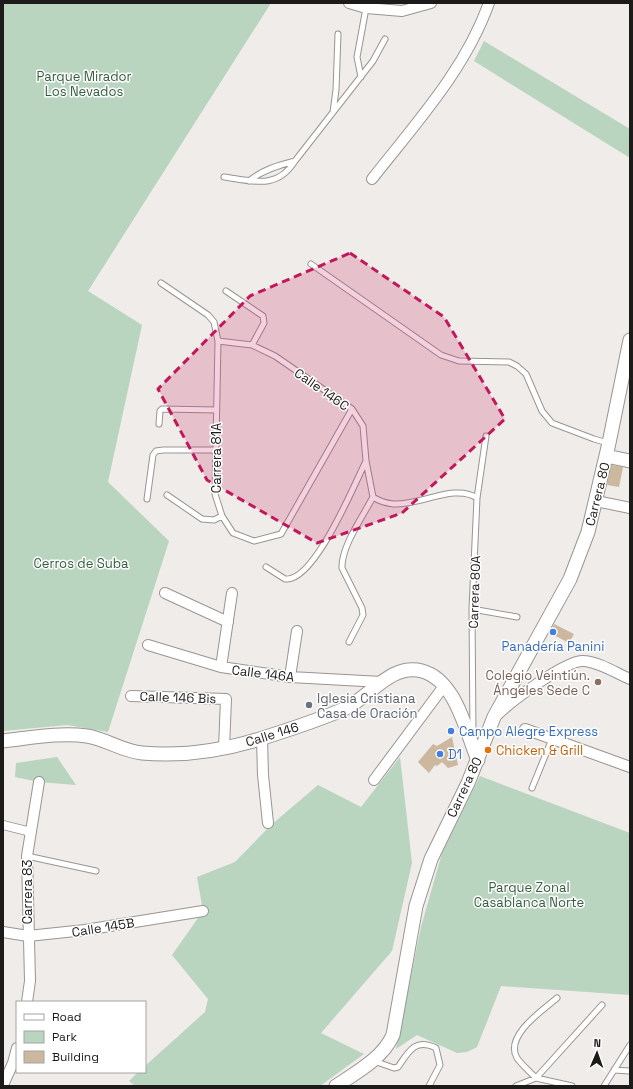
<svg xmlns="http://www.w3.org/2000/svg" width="633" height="1089" font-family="'Space Grotesk',sans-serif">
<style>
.green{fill:#b9d4bf}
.building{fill:#cbb89e}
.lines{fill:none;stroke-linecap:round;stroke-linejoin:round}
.service-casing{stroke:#999593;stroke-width:7}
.pedestrian-casing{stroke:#999593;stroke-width:10}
.minor-casing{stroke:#999593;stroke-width:12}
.tertiary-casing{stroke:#999593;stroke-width:15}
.service{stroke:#fff;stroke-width:5}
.pedestrian{stroke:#fff;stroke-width:8}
.minor{stroke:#fff;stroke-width:10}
.tertiary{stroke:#fff;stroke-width:13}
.marked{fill:#c2185b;fill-opacity:0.2;stroke:#c2185b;stroke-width:3;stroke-dasharray:8 5;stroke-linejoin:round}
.shop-dot{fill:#3f7fe0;stroke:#fff;stroke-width:1.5}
.education-dot{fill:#8d6e63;stroke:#fff;stroke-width:1.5}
.worship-dot{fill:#6b7280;stroke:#fff;stroke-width:1.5}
.food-dot{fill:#e8710a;stroke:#fff;stroke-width:1.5}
.labels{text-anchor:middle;stroke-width:3;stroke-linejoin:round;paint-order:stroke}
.park-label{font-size:13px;fill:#315d3d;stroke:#fff}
.street-label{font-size:13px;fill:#1c1b1a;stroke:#fff}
.shop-label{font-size:13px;fill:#366cbe;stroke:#fff;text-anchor:start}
.education-label{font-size:13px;fill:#785e54;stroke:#fff;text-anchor:end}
.worship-label{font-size:13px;fill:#5b616d;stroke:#fff;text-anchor:start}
.food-label{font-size:13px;fill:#c56008;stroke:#fff;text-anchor:start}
</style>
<rect width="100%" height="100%" fill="#efece9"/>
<!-- green -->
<path class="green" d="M 3,3 L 271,3 L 88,291 L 142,325 L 108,482 L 169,541 L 108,732 L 67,725 L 3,731 Z
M 484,41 L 630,129 L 630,158 L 474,61 Z
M 57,757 L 76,785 L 39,782 L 15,777 L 16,763 Z
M 400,757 L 412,863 L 392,951 L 321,1033 L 364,1054 L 320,1086 L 135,1086 L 129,1081 L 138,1072 L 145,1072 L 145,1066 L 205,1012 L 208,999 L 172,955 L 203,911 L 197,877 L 235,862 L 270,826 L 318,785 L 361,807 Z
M 480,776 L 630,833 L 630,995 L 501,986 L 477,1047 L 467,1052 L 457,1053 L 417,1035 L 396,1049 L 421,927 L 442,853 Z"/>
<!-- building -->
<path class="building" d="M 611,465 L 623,467 L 619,487 L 607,485 Z
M 554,624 L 574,634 L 569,643 L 550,633 Z
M 452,737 L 458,765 L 448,768 L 442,762 L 437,766 L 435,765 L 429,773 L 418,762 L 433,744 L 437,746 Z"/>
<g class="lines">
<!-- service casing -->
<g class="service-casing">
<path id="service" d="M 361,77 L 357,57 L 366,8
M 333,112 L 336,90 L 338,34
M 295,161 L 373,61 L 385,39
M 224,177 C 253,181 277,190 295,161 C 279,165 262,170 249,181
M 311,264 L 441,355 L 459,361 L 509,362 L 517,366 L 526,374 L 542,411 L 552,423 L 594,439 L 608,443
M 161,283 L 208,315 L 214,322 L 218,341 L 215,494 L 222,516 L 233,533 L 254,541 L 281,534 L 352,409
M 226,291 L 263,316 L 264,323 L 252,345
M 218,341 L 252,345 L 275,356 L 352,409 L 363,426 L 366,461 L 373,497 C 379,501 385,503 393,504 C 419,506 455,483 477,498
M 159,424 L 160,411 L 162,409 L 216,410
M 167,495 L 202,519 L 214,520 L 222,516
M 147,499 L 153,455 L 156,451 L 163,450 L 215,450
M 266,567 L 285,579 C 314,583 354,485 366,461
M 472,609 L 517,617
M 349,642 L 363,615 L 362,608 L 342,568 C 341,547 363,516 373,497
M 473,736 L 472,609 L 477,498 L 486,436
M 532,788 L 552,739
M 27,856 L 96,871
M 557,998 C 543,1010 504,1036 517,1058 C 522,1065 530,1072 536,1078 L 602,1005
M 374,1061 L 394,1068 L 398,1067 C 409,1051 415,1038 436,1048 L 440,1065 L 429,1086
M 614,1070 L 630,1071
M 516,1086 L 536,1078 L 572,1086
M 604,1086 L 630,1045"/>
</g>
<!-- pedestrian casing -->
<g class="pedestrian-casing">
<path id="pedestrian" d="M 3,825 L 31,832"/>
</g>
<!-- minor casing -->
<g class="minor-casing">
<path id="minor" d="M 349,3 L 366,8 L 402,11 L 431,3
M 372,179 C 416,123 465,70 489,3
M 596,501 L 630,508
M 165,593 L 228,622
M 148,645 L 221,667 L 290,677 L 382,682
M 221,667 L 232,593
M 290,677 L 297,631
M 131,696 L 226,699 L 224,748
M 498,714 C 512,701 567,659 584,661 C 599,662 616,673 630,679
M 525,729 L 630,767
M 262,739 L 263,775 L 268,823
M 374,780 L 444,686
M 3,932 L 28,936 L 85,930 L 203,911
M 27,1002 L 30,981 L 27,856 L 39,782
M 3,1085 L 13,1063 L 17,1048"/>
</g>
<!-- tertiary casing -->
<g class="tertiary-casing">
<path id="tertiary" d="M 606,456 L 630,461
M 3,741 C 30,738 60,732 87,736 C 106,739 122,751 142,753 C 185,757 231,749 272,735 C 297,727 322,719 346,708 C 371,696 391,663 422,671 C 456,680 466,732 478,760
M 336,1086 C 357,1072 383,1058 393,1035 L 416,906 L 431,859 L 468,783 L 494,717 L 570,579 L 588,532 L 609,443 L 630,340"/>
</g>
<!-- service -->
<use href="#service" class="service"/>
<!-- pedestrian -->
<use href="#pedestrian" class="pedestrian"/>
<!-- minor -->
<use href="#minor" class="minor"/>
<!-- tertiary -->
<use href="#tertiary" class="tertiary"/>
</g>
<!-- marked area -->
<path class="marked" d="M 350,253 L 444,317 L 505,419 L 402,513 L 317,543 L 207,480 L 158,389 L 250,296 Z"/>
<!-- markers -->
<g class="shop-dot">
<circle cx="553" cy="632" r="4"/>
<circle cx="451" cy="731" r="4"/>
<circle cx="440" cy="754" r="4"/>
</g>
<circle class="education-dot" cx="598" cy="682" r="4"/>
<circle class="worship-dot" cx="309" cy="705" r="4"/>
<circle class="food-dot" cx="488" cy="750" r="4"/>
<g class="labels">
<!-- park labels -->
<g class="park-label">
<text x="84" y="81">Parque Mirador<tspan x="84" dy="15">Los Nevados</tspan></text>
<text x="81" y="568">Cerros de Suba</text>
<text x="529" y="892">Parque Zonal<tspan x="529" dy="15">Casablanca Norte</tspan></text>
</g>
<!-- street labels -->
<g class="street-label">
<text transform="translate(322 389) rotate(35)" y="5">Calle 146C</text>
<text transform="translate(216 458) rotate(-90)" y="5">Carrera 81A</text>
<text transform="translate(597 494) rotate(-76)" y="5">Carrera 80</text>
<text transform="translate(474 592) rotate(-88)" y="5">Carrera 80A</text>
<text transform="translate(263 673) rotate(7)" y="5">Calle 146A</text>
<text transform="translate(178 697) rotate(2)" y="5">Calle 146 Bis</text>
<text transform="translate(272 734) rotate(-17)" y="5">Calle 146</text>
<text transform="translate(464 787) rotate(-65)" y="5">Carrera 80</text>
<text transform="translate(27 892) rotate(-90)" y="5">Carrera 83</text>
<text transform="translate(103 927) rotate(-9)" y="5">Calle 145B</text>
</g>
<!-- shop labels -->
<g class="shop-label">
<text x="553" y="651" text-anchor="middle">Panadería Panini</text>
<text x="459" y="736">Campo Alegre Express</text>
<text x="448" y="759">D1</text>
</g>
<!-- education labels -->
<g class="education-label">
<text x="590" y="680">Colegio Veintiún.<tspan x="590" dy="15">Ángeles Sede C</tspan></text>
</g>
<!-- worship labels -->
<g class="worship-label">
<text x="317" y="703">Iglesia Cristiana<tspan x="317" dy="15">Casa de Oración</tspan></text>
</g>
<!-- food labels -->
<g class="food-label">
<text x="496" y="755">Chicken &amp; Grill</text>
</g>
</g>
<!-- border -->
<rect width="633" height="1089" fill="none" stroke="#1c1b1a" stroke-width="8"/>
<!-- legend -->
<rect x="16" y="1001" width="130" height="72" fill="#ffffff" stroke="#a4a4a3"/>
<rect x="24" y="1014" width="20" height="6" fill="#ffffff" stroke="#a4a4a3"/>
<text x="52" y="1021" font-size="12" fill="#1c1b1a">Road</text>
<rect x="24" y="1031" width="20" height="12" fill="#b9d4bf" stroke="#a4a4a3"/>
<text x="52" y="1041" font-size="12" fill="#1c1b1a">Park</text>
<rect x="24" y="1051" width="20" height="12" fill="#cbb89e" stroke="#a4a4a3"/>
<text x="52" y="1061" font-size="12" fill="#1c1b1a">Building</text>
<!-- north arrow -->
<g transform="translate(597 1053) rotate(2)" stroke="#ffffff" stroke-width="3" paint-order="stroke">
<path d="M0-3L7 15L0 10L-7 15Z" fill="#1c1b1a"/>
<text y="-6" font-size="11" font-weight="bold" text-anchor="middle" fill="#1c1b1a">N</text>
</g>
</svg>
